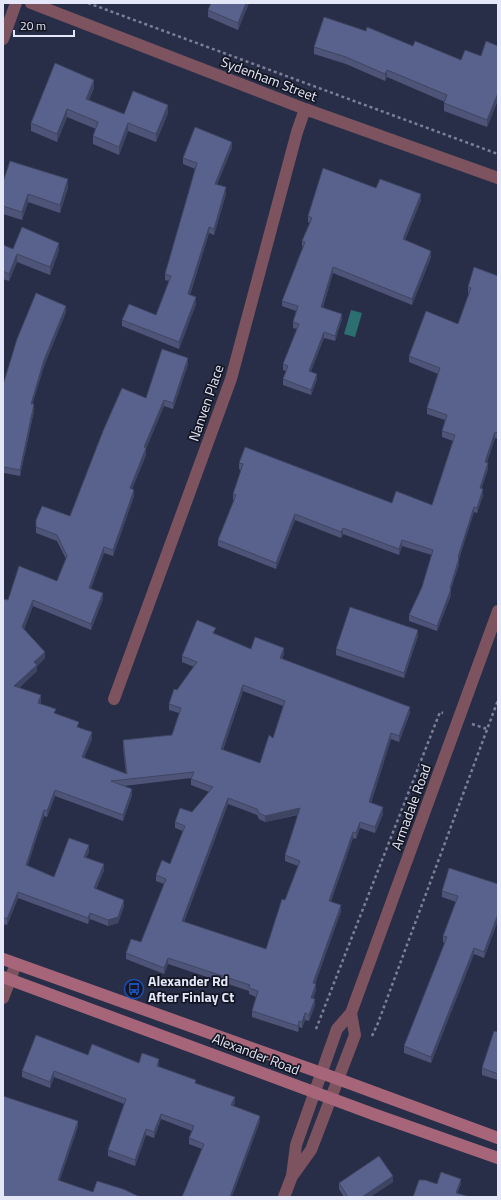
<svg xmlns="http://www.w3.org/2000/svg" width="501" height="1200" font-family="'Titillium Web',sans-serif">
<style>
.water{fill:#2c6f71}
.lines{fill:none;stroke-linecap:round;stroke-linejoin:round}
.path{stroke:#7b8096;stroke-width:2.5;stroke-dasharray:3 3;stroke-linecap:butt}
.street{stroke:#7c535f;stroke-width:12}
.secondary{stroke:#a66579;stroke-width:12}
.wall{fill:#4d5478;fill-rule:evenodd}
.shaded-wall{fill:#3e4562}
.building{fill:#59628c;stroke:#3e4562;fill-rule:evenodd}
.labels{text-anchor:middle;stroke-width:3.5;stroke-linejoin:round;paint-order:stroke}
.street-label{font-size:14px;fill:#e3e7f8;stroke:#141723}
.poi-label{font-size:14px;font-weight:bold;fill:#e3e7f8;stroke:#141723;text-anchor:start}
</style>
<rect width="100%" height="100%" fill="#282e47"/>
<!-- water -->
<path class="water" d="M 351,310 L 362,313 L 355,337 L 344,334 Z"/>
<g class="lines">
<!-- path -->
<path class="path" d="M 88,3 L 498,154
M 472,724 L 487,729
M 316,1029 L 440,712 L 443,713
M 372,1036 L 378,1023 L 498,700"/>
<!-- street -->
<path class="street" d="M 31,3 L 305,109 L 498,178
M 3,39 L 16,3
M 114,699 L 231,379 L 297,132 L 305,109
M 3,998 L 16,964
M 293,1175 L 311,1150 L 355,1035 L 351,1013
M 284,1197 L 292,1176 L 296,1145 L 337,1029 L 351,1013 L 498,611"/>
<!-- secondary -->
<path class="secondary" d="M 3,959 L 338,1079 L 498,1138
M 3,977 L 373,1114 L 498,1158"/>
</g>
<!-- wall -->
<path class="wall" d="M 249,3 L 238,30 L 208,17 L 208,10 Z
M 413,46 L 461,60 L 481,56 L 498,46 L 498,100 L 487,127 L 444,111 L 444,103 L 445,102 L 387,77 L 385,81 L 346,64 L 314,54 L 314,47 Z
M 94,88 L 89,100 L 124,114 L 168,113 L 156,142 L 128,131 L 119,155 L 93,144 L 93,136 L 96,129 L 67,117 L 57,142 L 31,131 L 31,123 Z
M 232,148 L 217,184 L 226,194 L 214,235 L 209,233 L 190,295 L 196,304 L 179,349 L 122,326 L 122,320 L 156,315 L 169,281 L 165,280 L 165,274 L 195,169 L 183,164 L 183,158 Z
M 3,182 L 68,187 L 60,213 L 28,202 L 22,220 L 3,214 Z
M 376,188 L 421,200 L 405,240 L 431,257 L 412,305 L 333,273 L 323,307 L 342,319 L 335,341 L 324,338 L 311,371 L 317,379 L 311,395 L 283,385 L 283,379 L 286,371 L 283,370 L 283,364 L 297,329 L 293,328 L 293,322 L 296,311 L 282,306 L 282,301 L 303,247 L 302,246 L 302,241 L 310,223 L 308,222 L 308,216 Z
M 3,245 L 13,249 L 59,250 L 50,275 L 17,262 L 9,281 L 3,279 Z
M 498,276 L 498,439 L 495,438 L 487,462 L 488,469 L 481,489 L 483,495 L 477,513 L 474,512 L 459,558 L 459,564 L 451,589 L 451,595 L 437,631 L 409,621 L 409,615 L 422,587 L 432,555 L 402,546 L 399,555 L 343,534 L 341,538 L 295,520 L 276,569 L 218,546 L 218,540 L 234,500 L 233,500 L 233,494 L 241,470 L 239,469 L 239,463 L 392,503 L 432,505 L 453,441 L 442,437 L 442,431 L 445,420 L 427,414 L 427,408 L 438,374 L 409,362 L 409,356 L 458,324 L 469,293 L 468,293 L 468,287 Z
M 66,312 L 44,366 L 32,404 L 34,411 L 20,476 L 4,473 L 3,385 Z
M 188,364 L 173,409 L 164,406 L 146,448 L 146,455 L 132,489 L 134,496 L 113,556 L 104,553 L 91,588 L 103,599 L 91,630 L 33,606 L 24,629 L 45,658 L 37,666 L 37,671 L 19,688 L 41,702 L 40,704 L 79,727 L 92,739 L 84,758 L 126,774 L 123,747 L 123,740 L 172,735 L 179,713 L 169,710 L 169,704 L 177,690 L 194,667 L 182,662 L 182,656 L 216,634 L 251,649 L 284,654 L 282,659 L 410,713 L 399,742 L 391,739 L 371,803 L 383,814 L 375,833 L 360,828 L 356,839 L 353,838 L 331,901 L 341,911 L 315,984 L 316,990 L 313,999 L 315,1005 L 309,1021 L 305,1020 L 302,1028 L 299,1027 L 298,1032 L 252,1017 L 252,1011 L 256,997 L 249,994 L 249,991 L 168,964 L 164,974 L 126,959 L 126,953 L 141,942 L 164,884 L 156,881 L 156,875 L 170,864 L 183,831 L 175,828 L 175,822 L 192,812 L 209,792 L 191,785 L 191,778 L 124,786 L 132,795 L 123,821 L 55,796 L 47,817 L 44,816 L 27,865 L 54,877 L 89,852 L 86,857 L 104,870 L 96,889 L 124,906 L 118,923 L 108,926 L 90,919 L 88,924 L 18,898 L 7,925 L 3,924 L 3,599 L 8,600 L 57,581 L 66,559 L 57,541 L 36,533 L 36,520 L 70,516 L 146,398 ZM 243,691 L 283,706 L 273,738 L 260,763 L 223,750 ZM 228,804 L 257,815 L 259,819 L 265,822 L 298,815 L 285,855 L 285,861 L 298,866 L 285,900 L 266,949 L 184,922 Z
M 418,636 L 404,678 L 336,655 L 336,649 Z
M 498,884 L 498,920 L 484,958 L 474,954 L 431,1063 L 404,1053 L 404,1046 L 445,943 L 443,942 L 443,936 L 456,902 L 442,897 L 442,891 Z
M 498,1032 L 498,1080 L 482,1075 L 482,1068 Z
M 88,1055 L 159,1065 L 159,1067 L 196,1083 L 235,1103 L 233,1106 L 260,1122 L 202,1149 L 189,1144 L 189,1138 L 192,1131 L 161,1119 L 154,1138 L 146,1135 L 135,1166 L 108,1156 L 108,1150 L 124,1104 L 54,1077 L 50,1088 L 22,1077 L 22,1071 Z
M 393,1182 L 370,1197 L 344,1197 L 339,1189 L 339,1183 Z"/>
<!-- shaded-wall -->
<path class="shaded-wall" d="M 246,3 L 249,3 L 238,30 L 238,23 Z
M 387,70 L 387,77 L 385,81 L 385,74 Z
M 94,80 L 94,88 L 86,107 L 86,99 Z
M 498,93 L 498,100 L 487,127 L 487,120 Z
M 168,105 L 168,113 L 156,142 L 156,134 Z
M 67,109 L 67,117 L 57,142 L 57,134 Z
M 128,123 L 128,131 L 119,155 L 119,147 Z
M 232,142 L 232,148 L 215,190 L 215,184 Z
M 68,179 L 68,187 L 60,213 L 60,205 Z
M 226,187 L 226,194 L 214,235 L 214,229 Z
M 28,194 L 28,202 L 22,220 L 22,212 Z
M 421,194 L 421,200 L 403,245 L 403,239 Z
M 209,227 L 209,233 L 188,300 L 188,294 Z
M 59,243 L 59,250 L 50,275 L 50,267 Z
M 431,251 L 431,257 L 412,305 L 412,299 Z
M 17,254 L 17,262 L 9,281 L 9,274 Z
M 333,267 L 333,273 L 321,313 L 321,307 Z
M 196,297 L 196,304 L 179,349 L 179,342 Z
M 66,306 L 66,312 L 44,366 L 31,410 L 31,404 L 44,360 Z
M 342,314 L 342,319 L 335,341 L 335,336 Z
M 324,332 L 324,338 L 309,376 L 309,371 Z
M 188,358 L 188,364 L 173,409 L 173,403 Z
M 317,374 L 317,379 L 311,395 L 311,390 Z
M 164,400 L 164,406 L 144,454 L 144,447 Z
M 34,404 L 34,411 L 20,476 L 20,470 Z
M 495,432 L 495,438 L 485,468 L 485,462 Z
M 146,448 L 146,455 L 130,494 L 130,488 Z
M 488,463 L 488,469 L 480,494 L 480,488 Z
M 483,489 L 483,495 L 477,513 L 477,508 Z
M 134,490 L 134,496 L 113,556 L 113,550 Z
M 474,507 L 474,512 L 458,563 L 458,557 Z
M 295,514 L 295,520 L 276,569 L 276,563 Z
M 343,528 L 343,534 L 341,538 L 341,532 Z
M 402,540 L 402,546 L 399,555 L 399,549 Z
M 104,547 L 104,553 L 89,594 L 89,588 Z
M 459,558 L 459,564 L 451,589 L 451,595 L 437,631 L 437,626 Z
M 103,593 L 103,599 L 91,630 L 91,624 Z
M 33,600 L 33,606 L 22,633 L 22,627 Z
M 418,630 L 418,636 L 404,678 L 404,673 Z
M 284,648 L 284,654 L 280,664 L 280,658 Z
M 45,652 L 45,658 L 37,666 L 37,671 L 14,692 L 14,686 L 34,662 Z
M 243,685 L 243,691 L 221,755 L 221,749 Z
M 41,695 L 41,702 L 38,709 L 38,703 Z
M 410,707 L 410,713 L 399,742 L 399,736 Z
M 92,732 L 92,739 L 82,763 L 82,757 Z
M 391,733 L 391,739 L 369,809 L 369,802 Z
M 132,789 L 132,795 L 123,821 L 123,815 Z
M 55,790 L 55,796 L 47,817 L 47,811 Z
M 228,798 L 228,804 L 182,927 L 182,921 Z
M 383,807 L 383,814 L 375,833 L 375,827 Z
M 300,808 L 300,814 L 265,822 L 265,816 Z
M 44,810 L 44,816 L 26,871 L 26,865 Z
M 360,822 L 360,828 L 356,839 L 356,833 Z
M 353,832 L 353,838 L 329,907 L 329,901 Z
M 89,845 L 89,852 L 84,863 L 84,857 Z
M 104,864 L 104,870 L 94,895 L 94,888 Z
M 18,892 L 18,898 L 7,925 L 7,919 Z
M 124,900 L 124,906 L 118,923 L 108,926 L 108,920 Z
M 341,905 L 341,911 L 313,989 L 313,983 Z
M 90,913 L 90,919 L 88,924 L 88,918 Z
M 498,914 L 498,920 L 484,958 L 484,952 Z
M 474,948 L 474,954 L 431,1063 L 431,1057 Z
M 168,958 L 168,964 L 164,974 L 164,968 Z
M 316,984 L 316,990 L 311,1004 L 311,998 Z
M 315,999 L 315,1005 L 309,1021 L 309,1015 Z
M 305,1013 L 305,1020 L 302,1028 L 302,1022 Z
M 299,1021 L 299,1027 L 298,1032 L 298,1026 Z
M 159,1059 L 159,1065 L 157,1072 L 157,1066 Z
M 54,1071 L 54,1077 L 50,1088 L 50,1082 Z
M 235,1097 L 235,1103 L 231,1111 L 231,1105 Z
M 161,1114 L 161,1119 L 154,1138 L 154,1132 Z
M 260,1116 L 260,1122 L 232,1197 L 230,1197 Z
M 78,1121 L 78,1127 L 58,1186 L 58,1180 Z
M 146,1129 L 146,1135 L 135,1166 L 135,1160 Z
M 393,1176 L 393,1182 L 370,1197 L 362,1197 Z
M 461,1179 L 461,1184 L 456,1197 L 456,1193 Z"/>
<!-- building -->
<path class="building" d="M 211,3 L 246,3 L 238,23 L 208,10 Z
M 324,17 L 366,31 L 367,27 L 413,46 L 415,41 L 461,60 L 465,50 L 481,56 L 486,41 L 498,46 L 498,93 L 487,120 L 444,103 L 447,95 L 387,70 L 385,74 L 346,57 L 314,47 Z
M 55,63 L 94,80 L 86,99 L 124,114 L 133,91 L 168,105 L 156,134 L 128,123 L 119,147 L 93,136 L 98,122 L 67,109 L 57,134 L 31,123 Z
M 195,127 L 232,142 L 215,184 L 226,187 L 214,229 L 209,227 L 188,294 L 196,297 L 179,342 L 122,320 L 129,304 L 156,315 L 171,276 L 165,274 L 197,163 L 183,158 Z
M 10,161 L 68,179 L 60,205 L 28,194 L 22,212 L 3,206 L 3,182 Z
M 323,168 L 376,188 L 380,179 L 421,194 L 403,239 L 431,251 L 412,299 L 333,267 L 321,307 L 342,314 L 335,336 L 324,332 L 309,371 L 317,374 L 311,390 L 283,379 L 288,366 L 283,364 L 299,324 L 293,322 L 298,306 L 282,301 L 305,242 L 302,241 L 312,218 L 308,216 Z
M 22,227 L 59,243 L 50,267 L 17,254 L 9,274 L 3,271 L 3,245 L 13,249 Z
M 474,267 L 498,276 L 498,433 L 495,432 L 485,462 L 488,463 L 480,488 L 483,489 L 477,508 L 474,507 L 458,557 L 459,558 L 450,588 L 451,589 L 437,626 L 409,615 L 422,587 L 433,550 L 402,540 L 399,549 L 343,528 L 341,532 L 295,514 L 276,563 L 218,540 L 236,495 L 233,494 L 243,464 L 239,463 L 245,447 L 392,503 L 396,491 L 432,505 L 455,435 L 442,431 L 447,415 L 427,408 L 440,368 L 409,356 L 426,311 L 458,324 L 471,288 L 468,287 Z
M 36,293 L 66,306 L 44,360 L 31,404 L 34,404 L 20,470 L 4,467 L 3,468 L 3,385 L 17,339 Z
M 162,349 L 188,358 L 173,403 L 164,400 L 144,447 L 146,448 L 130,488 L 134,490 L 113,550 L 104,547 L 89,588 L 103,593 L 91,624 L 33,600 L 22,627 L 45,652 L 34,662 L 37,665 L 14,686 L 41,695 L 38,703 L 56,709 L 54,713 L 79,722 L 77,727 L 92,732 L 82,757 L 127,774 L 123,740 L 172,735 L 181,708 L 169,704 L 174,689 L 177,690 L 197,662 L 182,656 L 197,620 L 216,628 L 213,633 L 251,649 L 255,637 L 284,648 L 280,658 L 410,707 L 399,736 L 391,733 L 369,802 L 383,807 L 375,827 L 360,822 L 356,833 L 353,832 L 329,901 L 341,905 L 313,983 L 316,984 L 311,998 L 315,999 L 309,1015 L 305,1013 L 302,1022 L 299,1021 L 298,1026 L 252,1011 L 258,991 L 249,988 L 250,985 L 168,958 L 164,968 L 126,953 L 131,939 L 141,942 L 166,879 L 156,875 L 162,860 L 170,864 L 185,826 L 175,822 L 180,808 L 192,812 L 213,787 L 191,779 L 194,772 L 111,781 L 132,789 L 123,815 L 55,790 L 47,811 L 44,810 L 26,865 L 54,877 L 69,838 L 89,845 L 84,857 L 104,864 L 94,888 L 124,900 L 118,917 L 108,920 L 90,913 L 88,918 L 18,892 L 7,919 L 3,917 L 3,599 L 8,600 L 19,566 L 57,581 L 67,556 L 57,535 L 36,527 L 36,520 L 42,506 L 70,516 L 103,431 L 122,388 L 146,398 ZM 243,685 L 285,701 L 273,738 L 269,735 L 260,763 L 221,749 ZM 228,798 L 257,809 L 259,813 L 265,816 L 300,808 L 285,855 L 300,861 L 285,900 L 282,899 L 266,949 L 182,921 Z
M 350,607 L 418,630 L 404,673 L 336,649 Z
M 449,868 L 498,884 L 498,914 L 484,952 L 474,948 L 431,1057 L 404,1046 L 447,937 L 443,936 L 458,896 L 442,891 Z
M 494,1031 L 498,1032 L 498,1074 L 482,1068 Z
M 36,1035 L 88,1055 L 92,1044 L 139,1063 L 142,1053 L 159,1059 L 157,1066 L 196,1080 L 195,1083 L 235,1097 L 231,1105 L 260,1116 L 230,1197 L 182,1197 L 204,1144 L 189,1138 L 194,1126 L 161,1114 L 154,1132 L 146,1129 L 135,1160 L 108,1150 L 126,1099 L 54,1071 L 50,1082 L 22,1071 Z
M 3,1096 L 78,1121 L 58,1180 L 93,1192 L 97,1181 L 123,1189 L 140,1197 L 3,1197 Z
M 379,1156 L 393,1176 L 362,1197 L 348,1197 L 339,1183 Z
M 441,1172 L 461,1179 L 456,1193 L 470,1197 L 413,1197 L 419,1180 L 425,1180 L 437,1184 Z"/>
<!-- icons -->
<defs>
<g id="bus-ring" transform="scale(1)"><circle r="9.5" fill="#141723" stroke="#1a4fb4" stroke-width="1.5"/><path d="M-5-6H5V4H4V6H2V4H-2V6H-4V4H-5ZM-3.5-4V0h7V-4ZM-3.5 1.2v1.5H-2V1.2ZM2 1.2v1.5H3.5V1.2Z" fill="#1a4fb4"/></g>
</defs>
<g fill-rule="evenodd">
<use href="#bus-ring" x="134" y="989"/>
</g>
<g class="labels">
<!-- street labels -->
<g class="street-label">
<text transform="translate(269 79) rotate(21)" y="5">Sydenham Street</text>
<text transform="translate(206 403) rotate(-71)" y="5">Nanven Place</text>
<text transform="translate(411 807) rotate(-70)" y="5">Armadale Road</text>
<text transform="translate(256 1054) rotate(21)" y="5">Alexander Road</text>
</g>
<!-- poi labels -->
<g class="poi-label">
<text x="148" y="986">Alexander Rd<tspan x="148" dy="16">After Finlay Ct</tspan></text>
</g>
</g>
<!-- border -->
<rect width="501" height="1200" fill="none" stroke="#e3e7f8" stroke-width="8"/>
<!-- scale -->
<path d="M14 30v6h60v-6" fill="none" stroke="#e3e7f8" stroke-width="2"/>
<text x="20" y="30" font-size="12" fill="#e3e7f8" stroke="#141723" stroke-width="3" paint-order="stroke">20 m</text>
</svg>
